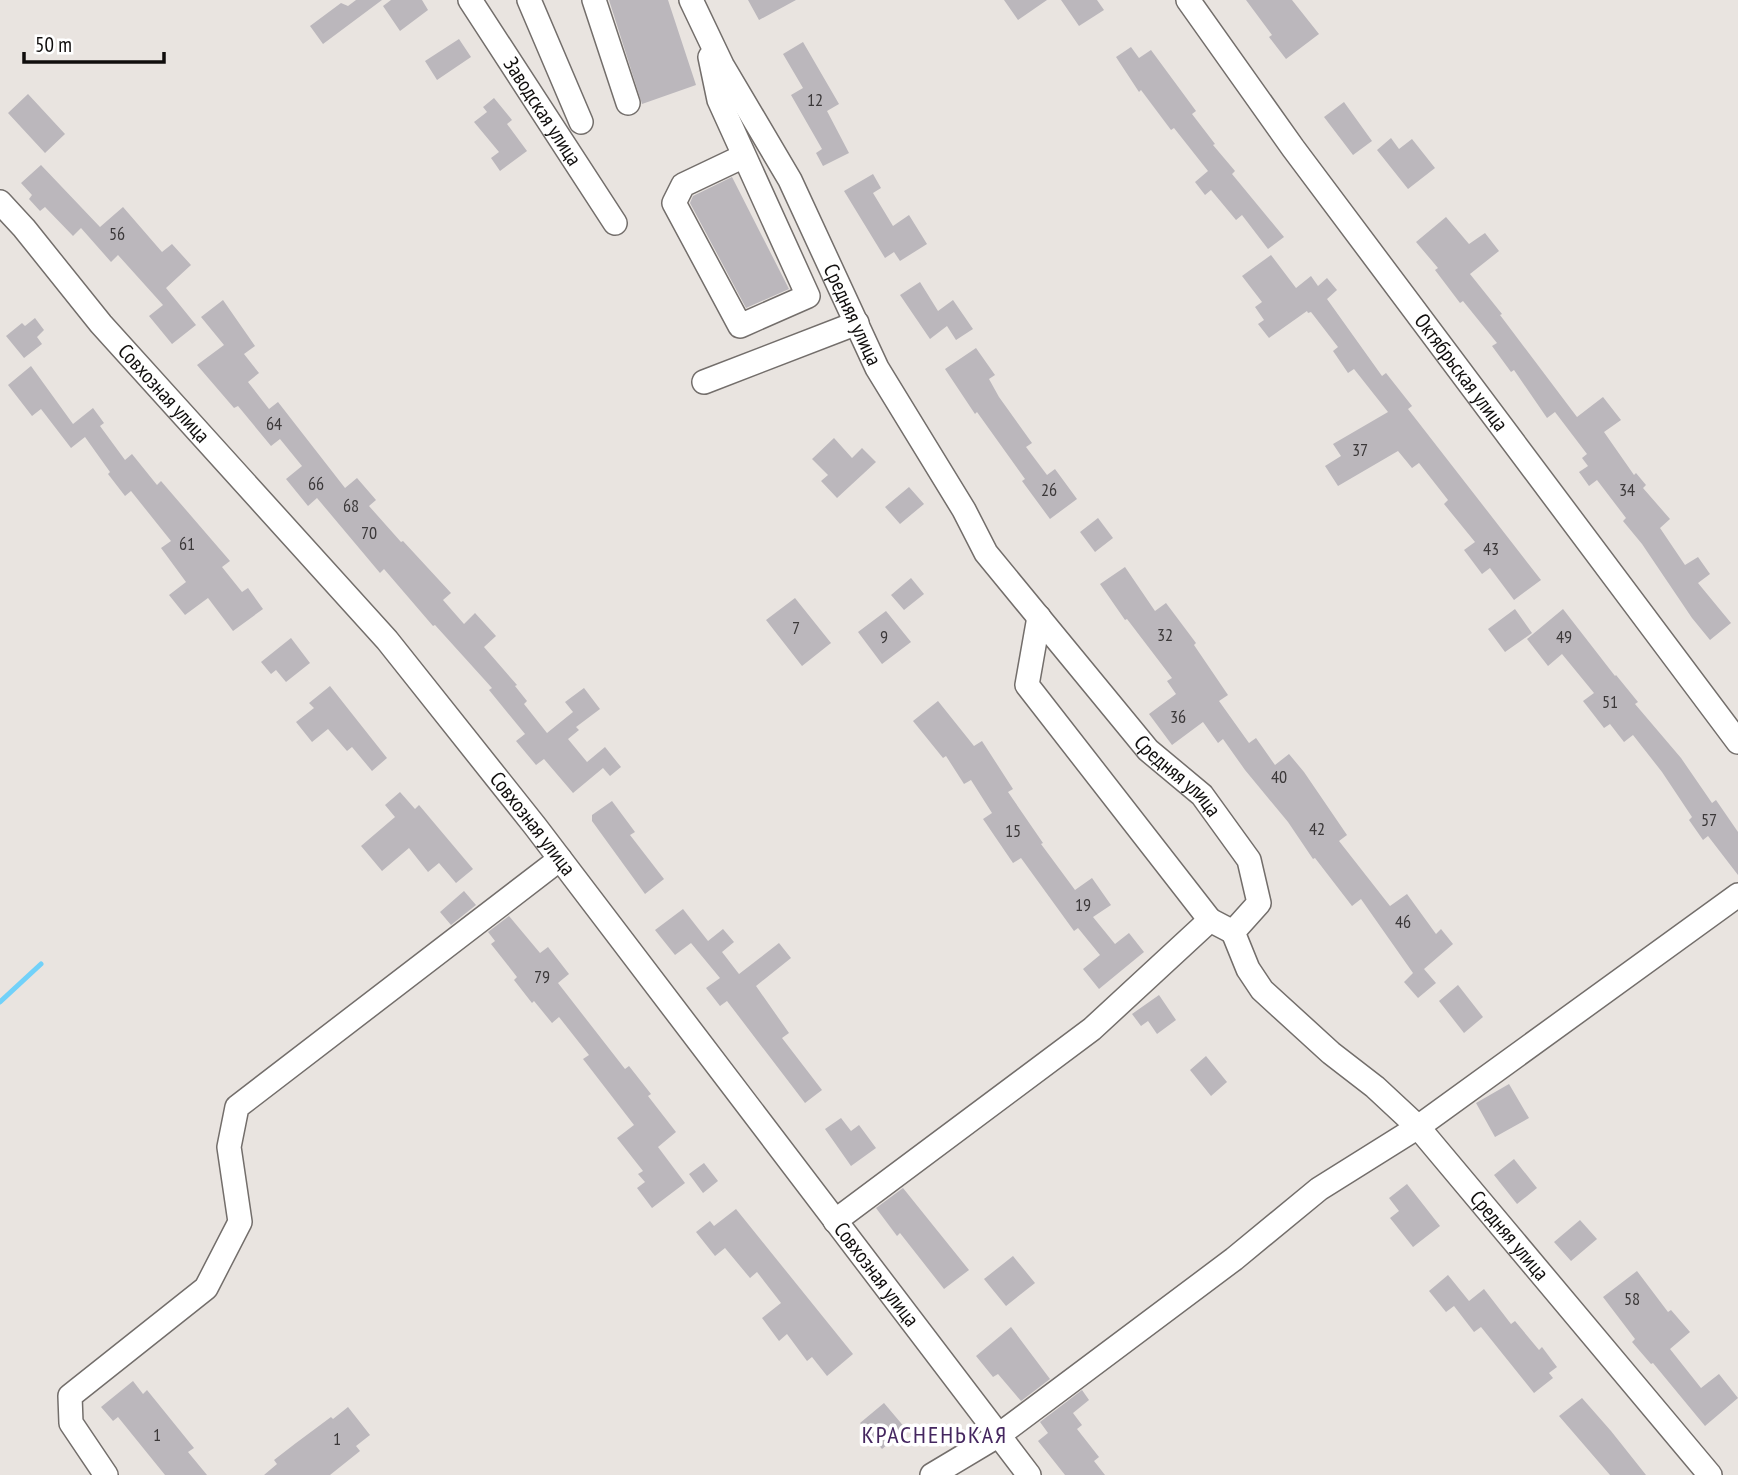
<svg xmlns="http://www.w3.org/2000/svg" width="1738" height="1475" font-family="'PT Sans Narrow',sans-serif">
<style>
.lines{fill:none;stroke-linecap:round;stroke-linejoin:round}
.stream{stroke:#71d1f9;stroke-width:5}
.building{fill:#bbb7bc}
.minor-casing{stroke:#736e6b;stroke-width:26}
.minor{stroke:#fff;stroke-width:23}
.labels{text-anchor:middle;stroke-width:7;stroke-linejoin:round;paint-order:stroke}
.number-label{font-size:18px;fill:#3b3839}
.street-label{font-size:21px;fill:#100e0d;stroke:#fff}
.quarter-label{font-size:24px;letter-spacing:2px;fill:#44265f;stroke:#fff}
</style>
<rect width="100%" height="100%" fill="#e9e4e0"/>
<g class="lines">
<!-- stream -->
<path class="stream" d="M 0,1002 L 41,964"/>
</g>
<!-- building -->
<path class="building" d="M 356,0 L 382,0 L 323,44 L 310,26 L 341,3 L 348,6 Z
M 391,0 L 422,0 L 428,10 L 400,31 L 383,6 Z
M 609,0 L 668,0 L 696,85 L 642,104 Z
M 748,0 L 796,0 L 759,20 Z
M 1004,0 L 1047,0 L 1018,20 Z
M 1061,0 L 1097,0 L 1104,10 L 1079,26 Z
M 1246,0 L 1292,0 L 1319,34 L 1286,59 L 1269,37 L 1272,35 Z
M 459,39 L 471,57 L 437,80 L 425,61 Z
M 803,42 L 839,104 L 827,111 L 849,153 L 823,166 L 816,153 L 822,149 L 791,95 L 803,88 L 783,54 Z
M 1131,47 L 1139,58 L 1151,50 L 1196,111 L 1192,114 L 1215,144 L 1213,145 L 1235,171 L 1232,174 L 1284,237 L 1268,249 L 1242,215 L 1236,220 L 1211,190 L 1205,195 L 1195,182 L 1208,171 L 1174,128 L 1171,130 L 1141,90 L 1139,92 L 1116,57 Z
M 28,94 L 65,134 L 45,153 L 8,113 Z
M 494,98 L 512,120 L 507,124 L 527,151 L 500,171 L 491,158 L 499,152 L 474,122 L 487,112 L 483,107 Z
M 1344,102 L 1372,141 L 1353,155 L 1324,117 Z
M 1391,138 L 1399,149 L 1412,139 L 1435,168 L 1408,189 L 1377,150 Z
M 41,165 L 100,227 L 123,207 L 162,252 L 172,244 L 191,265 L 166,288 L 196,325 L 172,344 L 149,316 L 163,305 L 118,255 L 111,262 L 81,228 L 73,236 L 45,207 L 40,211 L 29,199 L 32,195 L 21,183 Z
M 873,174 L 881,188 L 873,193 L 893,226 L 909,215 L 927,244 L 900,261 L 894,252 L 885,258 L 844,191 Z
M 732,177 L 789,289 L 746,308 L 690,203 L 693,196 Z
M 1446,217 L 1469,244 L 1485,233 L 1499,251 L 1470,274 L 1502,314 L 1500,315 L 1577,417 L 1603,397 L 1621,420 L 1604,432 L 1634,475 L 1636,473 L 1646,485 L 1643,488 L 1670,519 L 1660,528 L 1685,565 L 1698,557 L 1710,574 L 1698,583 L 1731,623 L 1710,640 L 1692,618 L 1642,544 L 1623,521 L 1626,518 L 1597,480 L 1589,486 L 1579,472 L 1588,466 L 1582,458 L 1587,454 L 1555,412 L 1547,418 L 1514,370 L 1511,372 L 1492,346 L 1497,343 L 1463,301 L 1460,303 L 1435,270 L 1438,268 L 1416,242 Z
M 1271,255 L 1296,288 L 1311,276 L 1318,286 L 1327,278 L 1337,290 L 1327,299 L 1382,376 L 1386,373 L 1412,406 L 1408,409 L 1541,580 L 1514,600 L 1490,568 L 1482,574 L 1464,550 L 1475,542 L 1444,504 L 1448,500 L 1419,463 L 1412,468 L 1398,451 L 1338,486 L 1325,466 L 1341,456 L 1333,444 L 1388,412 L 1354,369 L 1348,373 L 1333,351 L 1338,347 L 1311,312 L 1308,313 L 1307,311 L 1269,338 L 1258,324 L 1264,320 L 1255,307 L 1262,302 L 1242,276 Z
M 920,282 L 938,311 L 953,300 L 973,329 L 956,340 L 947,326 L 930,339 L 900,295 Z
M 223,300 L 255,346 L 244,354 L 259,373 L 248,382 L 269,409 L 278,402 L 345,488 L 357,478 L 376,500 L 369,506 L 401,542 L 403,541 L 451,593 L 443,600 L 464,624 L 475,613 L 496,636 L 484,647 L 517,685 L 515,686 L 527,701 L 524,704 L 547,733 L 573,712 L 565,702 L 584,688 L 600,709 L 576,727 L 579,730 L 568,739 L 587,762 L 605,747 L 621,767 L 610,776 L 603,768 L 573,793 L 544,759 L 536,765 L 516,741 L 525,734 L 489,690 L 492,688 L 435,625 L 433,626 L 384,569 L 380,573 L 317,498 L 308,506 L 286,479 L 302,466 L 280,439 L 271,446 L 238,406 L 234,408 L 197,365 L 224,345 L 201,317 Z
M 35,318 L 44,330 L 37,337 L 42,344 L 24,358 L 6,336 L 22,323 L 25,326 Z
M 976,348 L 995,375 L 989,379 L 999,397 L 1032,443 L 1026,447 L 1047,475 L 1055,469 L 1077,499 L 1050,519 L 1022,481 L 1025,479 L 977,412 L 975,414 L 945,369 Z
M 31,366 L 73,424 L 93,408 L 104,423 L 100,426 L 125,460 L 132,454 L 157,485 L 161,481 L 230,561 L 222,567 L 242,592 L 248,588 L 263,609 L 233,631 L 208,598 L 185,615 L 169,595 L 186,582 L 161,548 L 171,541 L 131,491 L 125,496 L 108,474 L 110,472 L 85,437 L 71,448 L 41,409 L 32,416 L 8,385 Z
M 834,438 L 852,458 L 862,448 L 876,462 L 837,498 L 821,481 L 828,475 L 812,459 Z
M 909,487 L 924,504 L 900,524 L 885,507 Z
M 1098,518 L 1113,538 L 1095,552 L 1080,532 Z
M 1125,567 L 1155,611 L 1166,603 L 1196,643 L 1194,645 L 1228,695 L 1219,701 L 1249,743 L 1256,738 L 1275,765 L 1289,754 L 1304,772 L 1347,835 L 1339,841 L 1390,906 L 1407,894 L 1436,934 L 1441,929 L 1453,944 L 1424,969 L 1436,983 L 1418,998 L 1404,982 L 1413,973 L 1361,899 L 1352,906 L 1315,858 L 1313,859 L 1288,822 L 1245,770 L 1223,739 L 1218,743 L 1203,722 L 1172,745 L 1149,714 L 1176,694 L 1167,681 L 1172,678 L 1127,619 L 1125,620 L 1100,584 Z
M 911,578 L 924,594 L 904,610 L 891,595 Z
M 795,598 L 831,643 L 802,666 L 766,620 Z
M 1515,609 L 1532,633 L 1505,652 L 1488,629 Z
M 1563,609 L 1615,676 L 1616,675 L 1638,702 L 1635,704 L 1681,758 L 1712,803 L 1716,800 L 1738,832 L 1738,875 L 1708,836 L 1703,840 L 1689,820 L 1692,817 L 1662,772 L 1633,735 L 1624,742 L 1610,724 L 1604,728 L 1583,701 L 1594,693 L 1562,654 L 1548,666 L 1527,639 Z
M 886,611 L 911,642 L 882,664 L 858,632 Z
M 291,638 L 310,663 L 286,682 L 276,670 L 271,674 L 261,662 Z
M 330,686 L 387,758 L 372,771 L 352,747 L 347,751 L 328,729 L 312,742 L 296,722 L 314,708 L 309,703 Z
M 938,701 L 974,746 L 982,741 L 1013,789 L 1008,792 L 1043,843 L 1041,844 L 1075,890 L 1092,878 L 1111,905 L 1093,917 L 1115,944 L 1129,933 L 1144,952 L 1099,989 L 1083,969 L 1100,955 L 1078,928 L 1074,931 L 1021,858 L 1013,863 L 983,819 L 992,813 L 971,780 L 964,784 L 946,756 L 943,758 L 913,721 Z
M 400,792 L 415,809 L 419,805 L 473,869 L 456,883 L 439,863 L 428,872 L 409,848 L 382,871 L 361,846 L 395,817 L 385,805 Z
M 612,801 L 635,832 L 630,835 L 664,879 L 645,894 L 592,821 L 592,815 Z
M 464,891 L 476,905 L 451,925 L 440,912 Z
M 683,909 L 708,941 L 723,929 L 734,942 L 722,952 L 739,974 L 779,943 L 791,958 L 756,986 L 789,1033 L 782,1038 L 822,1090 L 805,1103 L 727,1001 L 720,1006 L 706,988 L 720,978 L 691,943 L 675,955 L 655,930 Z
M 509,916 L 540,953 L 548,947 L 569,974 L 558,983 L 625,1069 L 629,1066 L 651,1094 L 648,1096 L 676,1132 L 658,1147 L 685,1183 L 652,1208 L 637,1188 L 645,1182 L 638,1174 L 643,1171 L 617,1138 L 634,1125 L 583,1059 L 589,1055 L 559,1017 L 552,1023 L 534,1001 L 532,1003 L 514,980 L 517,977 L 491,944 L 495,941 L 488,932 Z
M 1458,985 L 1483,1017 L 1464,1033 L 1439,1001 Z
M 1159,995 L 1176,1020 L 1157,1034 L 1148,1021 L 1141,1026 L 1132,1014 Z
M 1206,1056 L 1227,1082 L 1211,1096 L 1190,1070 Z
M 1509,1084 L 1529,1118 L 1495,1137 L 1476,1103 Z
M 841,1118 L 851,1131 L 859,1125 L 876,1148 L 851,1166 L 825,1129 Z
M 1514,1159 L 1537,1188 L 1517,1204 L 1494,1175 Z
M 704,1163 L 718,1181 L 703,1193 L 689,1174 Z
M 1407,1184 L 1440,1226 L 1413,1247 L 1390,1218 L 1399,1211 L 1389,1198 Z
M 903,1188 L 969,1270 L 944,1289 L 900,1233 L 897,1236 L 876,1208 Z
M 736,1209 L 853,1354 L 827,1376 L 812,1357 L 807,1361 L 787,1334 L 779,1341 L 762,1318 L 781,1303 L 757,1272 L 750,1278 L 725,1248 L 715,1256 L 696,1232 L 710,1221 L 714,1226 Z
M 1580,1220 L 1597,1239 L 1571,1261 L 1554,1242 Z
M 1013,1256 L 1035,1283 L 1006,1306 L 984,1279 Z
M 1637,1271 L 1668,1312 L 1671,1310 L 1690,1332 L 1670,1349 L 1701,1388 L 1719,1374 L 1738,1398 L 1705,1426 L 1653,1363 L 1651,1364 L 1632,1342 L 1635,1339 L 1603,1297 Z
M 1448,1275 L 1469,1301 L 1484,1289 L 1511,1324 L 1515,1321 L 1539,1350 L 1542,1347 L 1557,1367 L 1549,1373 L 1553,1378 L 1534,1393 L 1481,1327 L 1474,1332 L 1454,1306 L 1446,1312 L 1429,1291 Z
M 1011,1327 L 1050,1379 L 1021,1401 L 998,1374 L 993,1377 L 976,1356 Z
M 133,1381 L 143,1394 L 147,1390 L 194,1448 L 188,1452 L 207,1475 L 165,1475 L 118,1417 L 113,1421 L 101,1407 Z
M 1082,1390 L 1089,1400 L 1073,1413 L 1082,1425 L 1077,1429 L 1099,1457 L 1094,1461 L 1105,1475 L 1065,1475 L 1038,1441 L 1048,1433 L 1040,1422 Z
M 1582,1398 L 1611,1431 L 1646,1475 L 1610,1475 L 1559,1416 Z
M 884,1403 L 906,1429 L 882,1449 L 860,1423 Z
M 348,1407 L 370,1435 L 356,1446 L 360,1451 L 330,1475 L 264,1475 L 277,1464 L 274,1460 L 296,1443 L 331,1417 L 333,1419 Z"/>
<g class="lines">
<!-- minor casing -->
<g class="minor-casing">
<g id="minor">
<path id="s1" d="M 470,0 L 615,223"/>
<path d="M 529,0 L 581,122"/>
<path d="M 594,0 L 628,103"/>
<path id="s2" d="M 691,0 L 722,65 L 790,180 L 877,368 L 964,510 L 986,553 L 1148,750 L 1202,795 L 1249,860 L 1259,903 L 1233,932 L 1248,969 L 1262,990 L 1331,1053 L 1375,1087 L 1418,1127 L 1710,1475"/>
<path id="s3" d="M 1188,0 L 1293,148 L 1738,742"/>
<path d="M 710,57 L 719,100 L 808,296 L 740,326 L 674,203 L 683,185 L 744,156"/>
<path id="s4" d="M 0,202 L 24,228 L 101,324 L 387,640 L 535,826 L 1029,1475"/>
<path d="M 704,382 L 857,323"/>
<path d="M 1039,617 L 1027,685 L 1210,920"/>
<path d="M 835,1221 L 1092,1029 L 1210,920 L 1233,932"/>
<path d="M 106,1475 L 71,1423 L 70,1396 L 206,1288 L 240,1222 L 229,1147 L 237,1107 L 560,859"/>
<path d="M 932,1475 L 999,1435 L 1234,1259 L 1319,1189 L 1418,1127 L 1738,895"/>
</g>
</g>
<!-- minor -->
<use href="#minor" class="minor"/>
</g>
<g class="labels">
<!-- number labels -->
<g class="number-label">
<text x="815" y="106">12</text>
<text x="117" y="240">56</text>
<text x="274" y="430">64</text>
<text x="1360" y="456">37</text>
<text x="316" y="490">66</text>
<text x="1049" y="496">26</text>
<text x="1627" y="496">34</text>
<text x="351" y="512">68</text>
<text x="369" y="539">70</text>
<text x="187" y="550">61</text>
<text x="1491" y="555">43</text>
<text x="796" y="634">7</text>
<text x="1165" y="641">32</text>
<text x="884" y="643">9</text>
<text x="1564" y="643">49</text>
<text x="1610" y="708">51</text>
<text x="1178" y="723">36</text>
<text x="1279" y="783">40</text>
<text x="1709" y="826">57</text>
<text x="1317" y="835">42</text>
<text x="1013" y="837">15</text>
<text x="1083" y="911">19</text>
<text x="1403" y="928">46</text>
<text x="542" y="983">79</text>
<text x="1632" y="1305">58</text>
<text x="157" y="1441">1</text>
<text x="337" y="1445">1</text>
</g>
<!-- street labels -->
<g class="street-label">
<text dy="7" stroke="none"><textPath href="#s1" startOffset="133">Заводская улица</textPath></text>
<text dy="7" stroke="none"><textPath href="#s2" startOffset="354">Средняя улица</textPath></text>
<text dy="7" stroke="none"><textPath href="#s3" startOffset="462">Октябрьская улица</textPath></text>
<text dy="7" stroke="none"><textPath href="#s4" startOffset="252">Совхозная улица</textPath></text>
<text dy="7" stroke="none"><textPath href="#s2" startOffset="922">Средняя улица</textPath></text>
<text dy="7" stroke="none"><textPath href="#s4" startOffset="819">Совхозная улица</textPath></text>
<text dy="7" stroke="none"><textPath href="#s2" startOffset="1531">Средняя улица</textPath></text>
<text dy="7" stroke="none"><textPath href="#s4" startOffset="1386">Совхозная улица</textPath></text>
</g>
<!-- quarter labels -->
<g class="quarter-label">
<text x="935" y="1443">КРАСНЕНЬКАЯ</text>
</g>
</g>
<!-- scale -->
<path d="M24 52v10h140v-10" fill="none" stroke="#100e0d" stroke-width="3.5"/>
<text x="35" y="52" font-size="21" fill="#100e0d" stroke="#ffffff" stroke-width="5" paint-order="stroke">50 m</text>
</svg>
